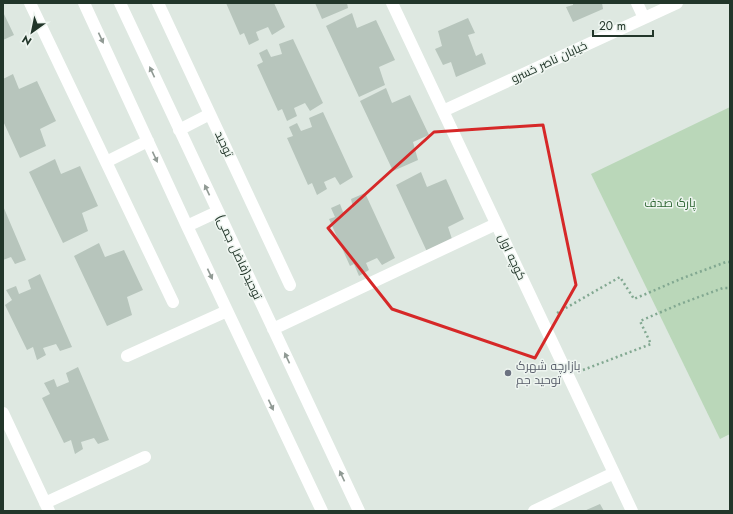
<svg xmlns="http://www.w3.org/2000/svg" width="733" height="514" font-family="Jost,Cairo,sans-serif">
<style>
.green{fill:#bad7b9}
.building{fill:#b7c5bc}
.lines{fill:none;stroke-linecap:round;stroke-linejoin:round}
.path{stroke:#82a891;stroke-width:2.5;stroke-dasharray:2 3;stroke-linecap:butt}
.minor{stroke:#fff;stroke-width:12}
.oneway{fill:#909a94}
.marked{fill:none;stroke:#d62828;stroke-width:3;stroke-linejoin:round}
.worship-dot{fill:#6b7280;stroke:#eef5f0;stroke-width:1.5}
.labels{text-anchor:middle;stroke-width:3;stroke-linejoin:round;paint-order:stroke}
.street-label{font-size:12px;fill:#22362a;stroke:#eef5f0}
.park-label{font-size:12px;fill:#316836;stroke:#eef5f0}
.worship-label{font-size:12px;fill:#5b616d;stroke:#eef5f0;text-anchor:start}
</style>
<rect width="100%" height="100%" fill="#dee8e1"/>
<!-- green -->
<path class="green" d="M 730,107 L 730,434 L 720,439 L 591,174 Z"/>
<!-- building -->
<path class="building" d="M 226,3 L 274,3 L 285,27 L 272,35 L 268,27 L 256,32 L 259,40 L 249,45 L 244,33 L 240,35 Z
M 315,3 L 347,3 L 348,8 L 322,19 Z
M 573,3 L 602,3 L 603,9 L 573,22 L 566,7 L 573,5 Z
M 3,12 L 14,35 L 3,40 Z
M 352,13 L 357,28 L 376,20 L 395,60 L 379,67 L 385,85 L 359,97 L 326,26 Z
M 468,18 L 475,33 L 468,35 L 476,56 L 482,53 L 486,64 L 456,77 L 451,62 L 443,65 L 435,49 L 442,46 L 438,31 Z
M 293,39 L 323,103 L 310,111 L 305,103 L 294,108 L 297,116 L 287,121 L 282,109 L 278,111 L 257,65 L 263,62 L 259,53 L 267,49 L 271,57 L 282,54 L 279,44 Z
M 13,74 L 19,89 L 37,81 L 56,121 L 40,129 L 46,146 L 20,158 L 3,121 L 3,79 Z
M 386,88 L 392,103 L 410,95 L 429,135 L 413,142 L 418,160 L 393,171 L 360,101 Z
M 323,112 L 353,177 L 340,185 L 335,177 L 324,182 L 327,189 L 317,195 L 312,183 L 308,185 L 287,138 L 293,136 L 289,127 L 297,123 L 301,131 L 312,127 L 309,118 Z
M 55,159 L 61,174 L 80,166 L 98,206 L 82,213 L 88,231 L 63,243 L 29,172 Z
M 421,172 L 427,187 L 446,179 L 464,219 L 448,227 L 454,245 L 429,256 L 396,185 Z
M 365,193 L 395,258 L 382,265 L 377,258 L 366,263 L 369,270 L 359,276 L 354,264 L 350,266 L 329,219 L 335,217 L 331,208 L 340,204 L 343,212 L 353,208 L 351,199 Z
M 3,206 L 26,260 L 15,264 L 11,257 L 3,260 Z
M 99,243 L 105,257 L 124,250 L 143,290 L 127,297 L 132,315 L 107,326 L 74,256 Z
M 40,274 L 72,347 L 60,351 L 56,344 L 43,348 L 46,355 L 37,360 L 33,347 L 27,350 L 5,305 L 12,300 L 6,290 L 16,286 L 19,294 L 31,289 L 28,280 Z
M 78,367 L 109,440 L 98,444 L 94,438 L 81,442 L 83,449 L 75,454 L 71,440 L 64,443 L 42,398 L 50,394 L 44,383 L 54,379 L 57,387 L 69,382 L 66,373 Z
M 600,504 L 604,511 L 584,511 Z"/>
<g class="lines">
<!-- path -->
<path class="path" d="M 557,313 L 620,277 L 634,299 L 683,278 L 726,262 L 730,262
M 583,370 L 651,344 L 640,321 L 680,304 L 723,288 L 730,288"/>
<!-- minor -->
<path class="minor" d="M 30,3 L 173,302
M 84,3 L 187,226 L 322,511
M 120,3 L 359,511
M 158,3 L 290,285
M 392,3 L 632,511
M 637,3 L 644,18
M 443,111 L 677,3
M 179,130 L 210,114
M 106,162 L 148,141
M 187,226 L 217,212
M 273,329 L 496,224
M 127,356 L 227,311
M 3,413 L 49,511
M 45,503 L 145,457
M 534,511 L 614,473"/>
</g>
<!-- one-way arrows -->
<defs><path id="oneway-solid" d="M-6-.8H1V-3.2L6.5 0L1 3.2V.8H-6Z"/></defs>
<g class="oneway">
<use href="#oneway-solid" transform="translate(101 38) rotate(65)"/>
<use href="#oneway-solid" transform="translate(152 72) rotate(-115)"/>
<use href="#oneway-solid" transform="translate(155 157) rotate(65)"/>
<use href="#oneway-solid" transform="translate(207 190) rotate(-115)"/>
<use href="#oneway-solid" transform="translate(210 274) rotate(65)"/>
<use href="#oneway-solid" transform="translate(287 358) rotate(-115)"/>
<use href="#oneway-solid" transform="translate(271 405) rotate(65)"/>
<use href="#oneway-solid" transform="translate(342 476) rotate(-115)"/>
</g>
<!-- marked area -->
<path class="marked" d="M 543,125 L 576,285 L 535,358 L 392,309 L 328,228 L 434,132 Z"/>
<!-- markers -->
<circle class="worship-dot" cx="508" cy="373" r="4"/>
<g class="labels">
<!-- street labels -->
<g class="street-label">
<text transform="translate(549 62) rotate(-25)" y="4">خیابان ناصر خسرو</text>
<text transform="translate(224 144) rotate(65)" y="4">توحید</text>
<text transform="translate(239 257) rotate(65)" y="4">توحید(فاضل جمی)</text>
<text transform="translate(512 257) rotate(65)" y="4">کوچه اول</text>
</g>
<!-- park labels -->
<g class="park-label">
<text x="670" y="207">پارک صدف</text>
</g>
<!-- worship labels -->
<g class="worship-label">
<text x="516" y="370">بازارچه شهرک<tspan x="516" dy="14">توحید جم</tspan></text>
</g>
</g>
<!-- border -->
<rect width="733" height="514" fill="none" stroke="#22362a" stroke-width="8"/>
<!-- north arrow -->
<g transform="translate(32 32) rotate(213)" stroke="#eef5f0" stroke-width="3" paint-order="stroke">
<path d="M0-3L7 15L0 10L-7 15Z" fill="#22362a"/>
<text y="-6" font-size="11" font-weight="bold" text-anchor="middle" fill="#22362a">N</text>
</g>
<!-- scale -->
<path d="M593 30v6h60v-6" fill="none" stroke="#22362a" stroke-width="2"/>
<text x="599" y="30" font-size="12" fill="#22362a" stroke="#eef5f0" stroke-width="3" paint-order="stroke">20 m</text>
</svg>
